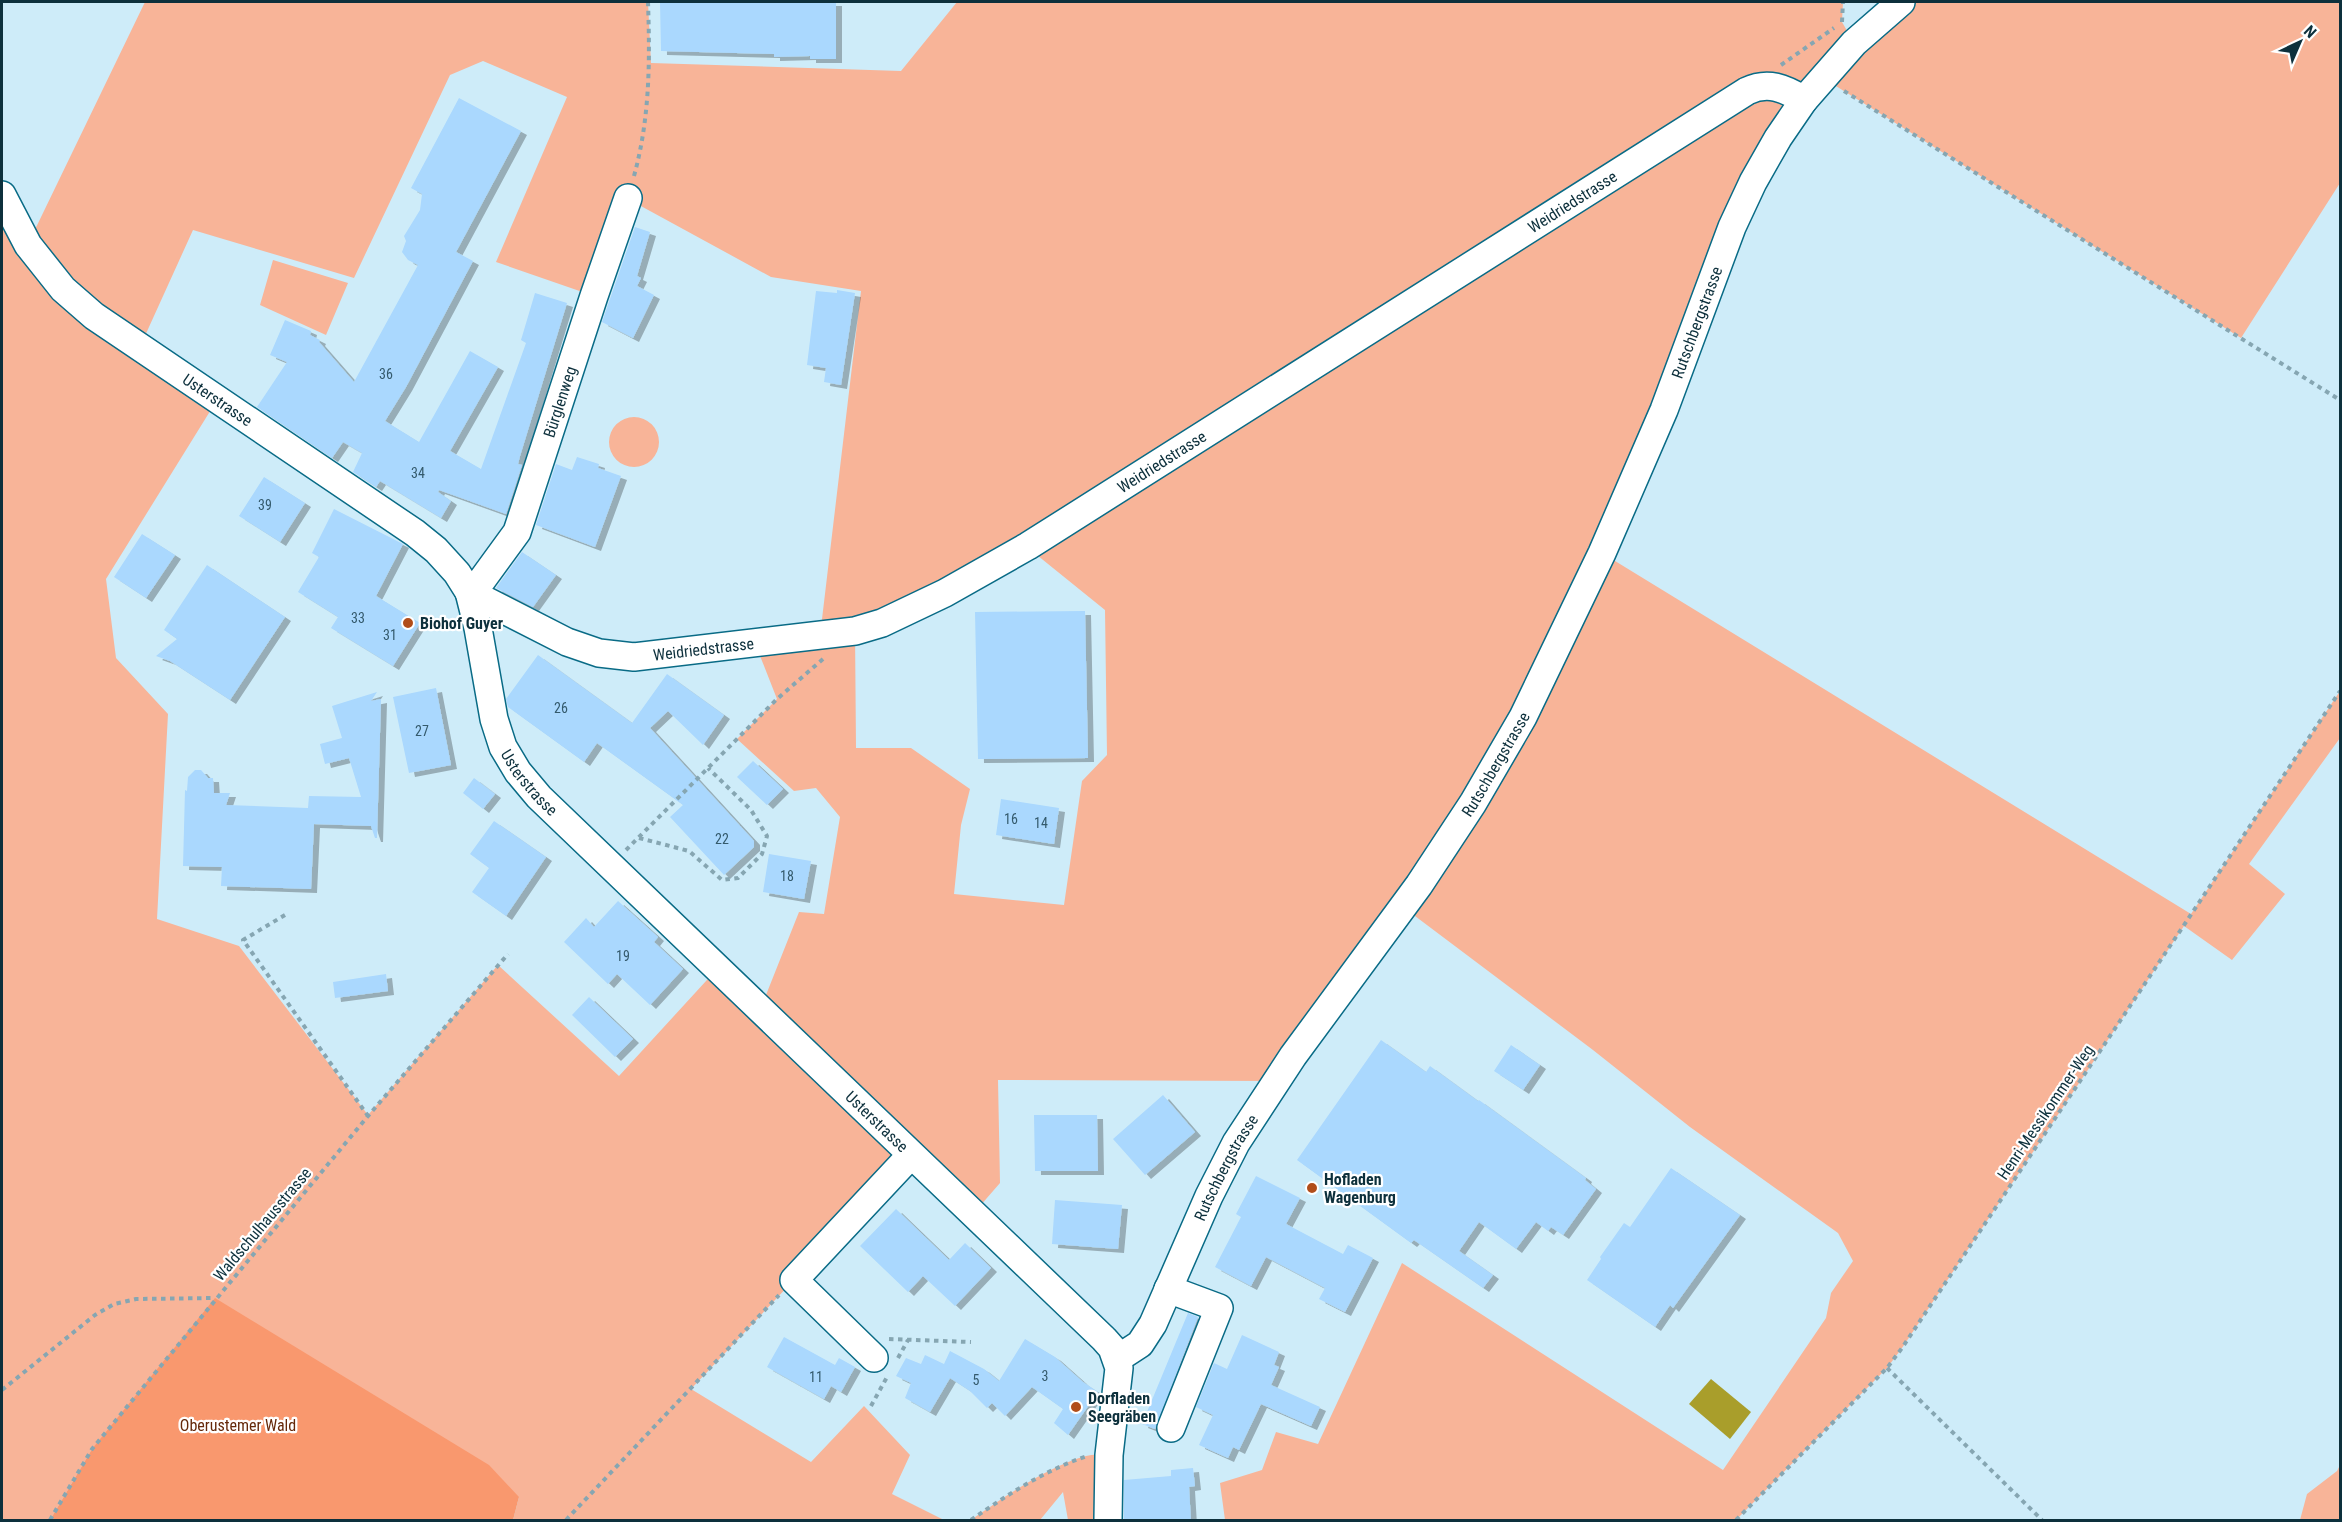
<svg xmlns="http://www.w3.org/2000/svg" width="2342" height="1522" font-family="'Roboto Condensed',sans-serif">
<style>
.green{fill:#f8b498;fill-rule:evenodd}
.forest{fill:#f9986e}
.water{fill:#a99e2b}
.building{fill:#aad8fe;filter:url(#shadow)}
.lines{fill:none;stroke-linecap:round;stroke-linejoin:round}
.minor-casing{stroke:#096b86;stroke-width:30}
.path{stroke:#86a6b2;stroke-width:4;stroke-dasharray:4.5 4.5;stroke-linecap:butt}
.minor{stroke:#fff;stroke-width:27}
.poi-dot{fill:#b14d1a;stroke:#fff;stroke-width:2}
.labels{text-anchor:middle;stroke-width:4.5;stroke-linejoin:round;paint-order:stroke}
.number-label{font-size:14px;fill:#345a6c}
.street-label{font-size:16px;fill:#0d303c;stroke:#fff}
.poi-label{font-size:16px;font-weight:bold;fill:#0d303c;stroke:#fff;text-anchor:start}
.park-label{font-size:16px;fill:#652809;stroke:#fff}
</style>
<defs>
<filter id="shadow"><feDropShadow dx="6" dy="4" stdDeviation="0" flood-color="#0004"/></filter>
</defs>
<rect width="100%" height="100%" fill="#ceecf9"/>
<!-- green -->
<path class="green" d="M 145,2 L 648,2 L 651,63 L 901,71 L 957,2 L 1843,2 L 1842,22 L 1854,43 L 1901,2 L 2340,2 L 2340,183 L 2241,338 L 1823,78 L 1778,138 L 1602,553 L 2191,914 L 2340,691 L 2340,738 L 2249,864 L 2285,894 L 2232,960 L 2184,926 L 1902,1348 L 1887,1368 L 1736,1520 L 1225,1520 L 1220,1483 L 1262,1470 L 1276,1432 L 1318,1444 L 1402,1263 L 1723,1470 L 1826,1318 L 1831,1293 L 1853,1261 L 1838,1233 L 1690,1127 L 1593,1050 L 1403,907 L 1276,1081 L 998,1080 L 1000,1183 L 973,1214 L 911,1156 L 691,1389 L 811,1462 L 864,1406 L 910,1455 L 892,1494 L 944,1520 L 513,1520 L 519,1497 L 92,1449 L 50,1520 L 2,1520 L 2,195 L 28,244 ZM 483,61 L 567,97 L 496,262 L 594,296 L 628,199 L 771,277 L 861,291 L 820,636 L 755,643 L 777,699 L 737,739 L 794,791 L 816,788 L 840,817 L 824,914 L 799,912 L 760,1010 L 717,969 L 619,1076 L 498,965 L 368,1115 L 239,946 L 157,919 L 168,714 L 116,658 L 106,579 L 217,400 L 139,349 L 193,230 L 354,278 L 450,75 ZM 1027,547 L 1105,610 L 1107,755 L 1082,781 L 1064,905 L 954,894 L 961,825 L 970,789 L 911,748 L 856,748 L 855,631 Z
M 273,260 L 348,283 L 326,335 L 260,305 Z
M609 442a25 25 0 1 1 50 0a25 25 0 1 1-50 0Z
M 1109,1455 L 1108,1520 L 1068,1520 L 1063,1492 L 1040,1520 L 971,1520 C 1003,1498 1048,1466 1086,1456 C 1093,1454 1102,1455 1109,1455 Z
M 2340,1465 L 2340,1520 L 2300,1520 L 2307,1494 L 2337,1471 Z"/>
<!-- forest -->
<path class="forest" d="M 215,1298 L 489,1465 L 519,1497 L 513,1520 L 50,1520 L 92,1449 Z"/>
<!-- water -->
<path class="water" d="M 1711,1379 L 1751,1412 L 1730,1439 L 1689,1404 Z"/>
<!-- building -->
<path class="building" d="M 660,2 L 836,2 L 836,59 L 810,59 L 810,56 L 774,57 L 774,54 L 661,51 Z
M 459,98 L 521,131 L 456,252 L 473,261 L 406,387 L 385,421 L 419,442 L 470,351 L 498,367 L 450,451 L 481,469 L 526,343 L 521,340 L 535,293 L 567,303 L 520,456 L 518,464 L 522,465 L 506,514 L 439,490 L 438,492 L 451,501 L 441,518 L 380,481 L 376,487 L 353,472 L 362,453 L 343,442 L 332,458 L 257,407 L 287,362 L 270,355 L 285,320 L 311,331 L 310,335 L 320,340 L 319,342 L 354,382 L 418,265 L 408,260 L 402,252 L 406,241 L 404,236 L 420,210 L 422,194 L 411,188 Z
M 635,227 L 650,232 L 637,276 L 641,278 L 637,286 L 654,295 L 633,338 L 602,322 Z
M 837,290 L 855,293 L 841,385 L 824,382 L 826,368 L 807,365 L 816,291 L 837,293 Z
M 577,457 L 599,464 L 598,468 L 621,476 L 595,547 L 536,525 L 556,464 L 572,470 Z
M 264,477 L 305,503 L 280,542 L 239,516 Z
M 334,509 L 403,544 L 376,596 L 420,623 L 393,666 L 331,628 L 338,617 L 298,592 L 319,557 L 312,553 Z
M 142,534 L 175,555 L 146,598 L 114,577 Z
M 522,552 L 556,575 L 533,607 L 496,588 Z
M 207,565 L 285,617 L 230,700 L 170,661 L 156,656 L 177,639 L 164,630 Z
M 1085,611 L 1088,758 L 978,759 L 975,612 Z
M 538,655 L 632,723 L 667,674 L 724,715 L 703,745 L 668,711 L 650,728 L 754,841 L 754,847 L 724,875 L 670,817 L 683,805 L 597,743 L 584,762 L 508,707 L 506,699 Z
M 436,688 L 451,765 L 409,773 L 393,697 Z
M 377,692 L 371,701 L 381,699 L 377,838 L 375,838 L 371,826 L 314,824 L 311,889 L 221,886 L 222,867 L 183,866 L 185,790 L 187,791 L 188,777 L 195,770 L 201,770 L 208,778 L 213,778 L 214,793 L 230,793 L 226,805 L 308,808 L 309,796 L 361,797 L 349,758 L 325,764 L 320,744 L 342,738 L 332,706 Z
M 753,761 L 783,789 L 767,805 L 737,777 Z
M 474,778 L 495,794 L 483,809 L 463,793 Z
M 1001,799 L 1059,808 L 1054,844 L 996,835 Z
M 494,821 L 546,857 L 506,916 L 472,892 L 489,868 L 470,854 Z
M 769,854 L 811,861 L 804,899 L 763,892 Z
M 618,901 L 658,937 L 654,942 L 683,969 L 650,1005 L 617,974 L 608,984 L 564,942 L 586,918 L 594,927 Z
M 386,974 L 388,991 L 335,998 L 333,982 Z
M 589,997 L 633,1039 L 615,1057 L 572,1015 Z
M 1381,1040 L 1426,1072 L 1430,1066 L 1478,1101 L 1479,1100 L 1586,1178 L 1585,1180 L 1596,1189 L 1563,1235 L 1551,1227 L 1548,1231 L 1536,1222 L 1516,1249 L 1479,1222 L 1459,1251 L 1493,1275 L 1483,1288 L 1414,1240 L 1411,1243 L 1297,1160 Z
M 1511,1045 L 1540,1065 L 1523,1090 L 1494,1071 Z
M 1163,1095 L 1195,1132 L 1145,1175 L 1113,1139 Z
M 1034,1115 L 1097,1115 L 1098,1171 L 1035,1171 Z
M 1671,1168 L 1740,1215 L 1673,1308 L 1670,1305 L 1655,1327 L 1587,1280 L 1601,1259 L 1600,1257 L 1624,1223 L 1630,1227 Z
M 1256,1176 L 1300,1198 L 1286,1224 L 1343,1254 L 1348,1245 L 1373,1258 L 1345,1312 L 1319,1299 L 1325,1288 L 1266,1257 L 1251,1286 L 1215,1267 L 1241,1217 L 1236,1214 Z
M 1055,1200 L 1122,1205 L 1118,1249 L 1052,1244 Z
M 896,1209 L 949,1260 L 965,1243 L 991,1268 L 955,1306 L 923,1276 L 908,1292 L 860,1246 Z
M 1188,1313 L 1198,1317 L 1155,1429 L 1142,1424 Z
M 1242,1335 L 1279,1352 L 1274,1365 L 1279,1367 L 1271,1385 L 1320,1407 L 1311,1426 L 1261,1404 L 1239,1450 L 1233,1447 L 1228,1458 L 1199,1445 L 1213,1415 L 1196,1407 L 1214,1363 L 1227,1369 Z
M 784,1337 L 835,1365 L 839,1358 L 855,1367 L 841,1392 L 831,1386 L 824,1399 L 767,1367 Z
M 1025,1339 L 1055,1357 L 1083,1382 L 1098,1392 L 1068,1435 L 1054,1423 L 1063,1409 L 1032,1387 L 1005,1416 L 992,1403 L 987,1408 L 970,1391 L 950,1378 L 930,1412 L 905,1398 L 911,1383 L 896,1376 L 906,1358 L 921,1364 L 925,1355 L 944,1364 L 950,1351 L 984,1369 L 999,1381 Z
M 1193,1468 L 1195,1486 L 1189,1487 L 1191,1521 L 1124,1521 L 1124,1480 L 1171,1476 L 1171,1470 Z"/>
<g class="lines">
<!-- minor casing -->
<g class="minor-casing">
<g id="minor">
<path id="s1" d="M 2,195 L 28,245 L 63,289 L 94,316 L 415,533 L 436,550 L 457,573 L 469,592 L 478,628 L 494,719 L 503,747 L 518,772 L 539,797 L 1104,1339 L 1112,1348 L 1119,1368 L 1109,1455 L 1108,1520"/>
<path id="s2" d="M 469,592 L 567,642 L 599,653 L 634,657 L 855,631 L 882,623 L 945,593 L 1028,546 L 1747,91 C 1768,81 1784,88 1804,100"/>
<path id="s3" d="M 469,592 L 482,580 L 517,532 L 594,296 L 628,198"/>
<path d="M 1168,1289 L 1219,1308 L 1171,1428"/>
<path d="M 874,1358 L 794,1280 L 911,1155"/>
<path id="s4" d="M 1117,1359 L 1140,1344 L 1153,1324 L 1209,1196 L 1236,1143 L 1293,1056 L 1419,885 L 1473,803 L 1523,717 L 1602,553 L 1664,410 L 1732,227 L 1753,182 L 1778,138 L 1804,100 L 1854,43 L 1901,2"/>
</g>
</g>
<!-- path -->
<path class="path" d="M 1842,22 L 1843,2
M 1781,65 L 1834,28
M 1844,91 L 2340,400
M 634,176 C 650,118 650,61 648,2
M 639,838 L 689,851 L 722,880 L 738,878 L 762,854 L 767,836 L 751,810 L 708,768
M 626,850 L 777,699 L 823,659
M 285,915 L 243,940 L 368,1116
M 889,1339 L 971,1342
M 898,1358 L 908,1340
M 1887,1368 L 2042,1520
M 2,1390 L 95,1315 L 114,1304 L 136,1299 L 215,1298
M 871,1406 L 887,1377
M 50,1520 L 92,1449 L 368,1116 L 508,954
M 566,1520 L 779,1295
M 971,1520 C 1007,1495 1045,1470 1087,1456
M 1736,1520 L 1887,1368 L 1902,1348 L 2340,691"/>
<!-- minor -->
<use href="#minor" class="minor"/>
</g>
<!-- markers -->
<g class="poi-dot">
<circle cx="408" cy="623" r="6"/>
<circle cx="1312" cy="1188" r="6"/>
<circle cx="1076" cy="1407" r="6"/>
</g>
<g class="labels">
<!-- number labels -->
<g class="number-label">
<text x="386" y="379">36</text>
<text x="418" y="478">34</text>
<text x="265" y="510">39</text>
<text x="358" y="623">33</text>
<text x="390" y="640">31</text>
<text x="561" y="713">26</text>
<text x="422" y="736">27</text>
<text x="1011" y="824">16</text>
<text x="1041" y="828">14</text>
<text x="722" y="844">22</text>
<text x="787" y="881">18</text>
<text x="623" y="961">19</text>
<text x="1045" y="1381">3</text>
<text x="816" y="1382">11</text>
<text x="976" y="1385">5</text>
</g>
<!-- street labels -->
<g class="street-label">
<text dy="6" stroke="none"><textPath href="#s2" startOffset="1239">Weidriedstrasse</textPath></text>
<text dy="6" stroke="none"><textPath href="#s4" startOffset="1196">Rutschbergstrasse</textPath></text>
<text dy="6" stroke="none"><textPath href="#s1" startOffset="303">Usterstrasse</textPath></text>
<text dy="6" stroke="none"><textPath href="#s3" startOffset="214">Bürglenweg</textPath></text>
<text dy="6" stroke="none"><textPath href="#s2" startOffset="753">Weidriedstrasse</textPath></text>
<text dy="6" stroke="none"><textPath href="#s2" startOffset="249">Weidriedstrasse</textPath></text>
<text dy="6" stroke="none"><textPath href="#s4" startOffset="710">Rutschbergstrasse</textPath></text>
<text dy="6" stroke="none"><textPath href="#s1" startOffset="825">Usterstrasse</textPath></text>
<text transform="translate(2045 1112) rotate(-56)" y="6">Henri-Messikommer-Weg</text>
<text dy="6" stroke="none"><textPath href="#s1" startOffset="1311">Usterstrasse</textPath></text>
<text dy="6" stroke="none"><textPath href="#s4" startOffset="224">Rutschbergstrasse</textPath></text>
<text transform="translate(262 1224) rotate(-50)" y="6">Waldschulhausstrasse</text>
</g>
<!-- poi labels -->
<g class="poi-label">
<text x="420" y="629">Biohof Guyer</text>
<text x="1324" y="1185">Hofladen<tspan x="1324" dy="18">Wagenburg</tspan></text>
<text x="1088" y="1404">Dorfladen<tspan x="1088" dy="18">Seegräben</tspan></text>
</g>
<!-- park labels -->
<g class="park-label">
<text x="238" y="1431">Oberustemer Wald</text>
</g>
</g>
<!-- border -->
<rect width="2342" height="1522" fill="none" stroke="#0d303c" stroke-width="6"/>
<!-- north arrow -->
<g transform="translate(2300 42) rotate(44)" stroke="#ffffff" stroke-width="4.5" paint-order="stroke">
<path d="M0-4.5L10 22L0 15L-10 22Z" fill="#0d303c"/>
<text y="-9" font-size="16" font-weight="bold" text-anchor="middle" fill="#0d303c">N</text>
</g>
</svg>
